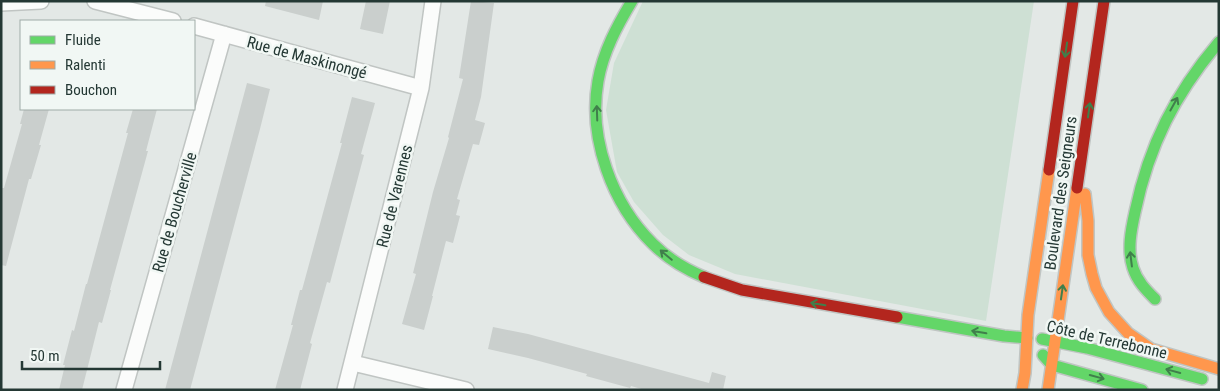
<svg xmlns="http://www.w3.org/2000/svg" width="1220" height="391" font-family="'Roboto Condensed',sans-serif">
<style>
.green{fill:#cee0d4}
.building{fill:#cacfcd}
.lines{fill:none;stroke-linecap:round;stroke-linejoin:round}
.street-casing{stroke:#c0c5c3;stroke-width:18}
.fast-casing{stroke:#c0c5c3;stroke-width:14}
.slow-casing{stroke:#c0c5c3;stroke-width:14}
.jam-casing{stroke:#c0c5c3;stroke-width:14}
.street{stroke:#fbfcfb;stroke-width:15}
.fast{stroke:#63d668;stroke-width:11}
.slow{stroke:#ff974d;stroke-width:11}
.jam{stroke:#b3261e;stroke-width:11}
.oneway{stroke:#407f4b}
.labels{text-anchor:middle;stroke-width:5;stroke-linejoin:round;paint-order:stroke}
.street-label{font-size:16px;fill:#243834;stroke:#f1f7f4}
</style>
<rect width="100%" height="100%" fill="#e3e8e6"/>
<!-- green -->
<path class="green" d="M 643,1 L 1034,1 L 986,321 L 735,274 L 689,255 L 663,235 L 634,202 L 617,172 L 606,110 L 614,63 Z"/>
<!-- building -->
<path class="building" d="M 266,1 L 323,1 L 319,20 L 265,6 Z
M 366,1 L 390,1 L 383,34 L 360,29 Z
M 471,1 L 494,3 L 481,97 L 475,120 L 485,123 L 479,145 L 473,144 L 457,199 L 460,200 L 456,215 L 460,216 L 453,243 L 446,241 L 432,296 L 433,296 L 424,330 L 402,324 L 416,274 L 413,273 L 433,192 L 449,138 L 448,137 L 463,79 L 459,78 Z
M 247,83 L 270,89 L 260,129 L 190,390 L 165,390 Z
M 352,97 L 375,103 L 361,154 L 364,155 L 330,283 L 327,282 L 310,343 L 312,344 L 300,390 L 275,390 L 293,325 L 291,325 L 300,290 L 302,290 L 342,143 L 340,143 Z
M 24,109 L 49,109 L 39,145 L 41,145 L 31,179 L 29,179 L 6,266 L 1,265 L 1,188 L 4,188 L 22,124 L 20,124 Z
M 133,109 L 157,109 L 146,151 L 148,151 L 110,290 L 111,290 L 102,323 L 99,322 L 82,390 L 59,390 L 65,365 L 63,365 L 72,330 L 74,331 L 86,284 L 87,284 L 128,133 L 126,133 Z
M 493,327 L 528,334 L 709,383 L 712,372 L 726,376 L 723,390 L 645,390 L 631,386 L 630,388 L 586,376 L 587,374 L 528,358 L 488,349 Z"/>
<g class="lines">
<!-- street casing -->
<g class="street-casing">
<path id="street" d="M 95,1 L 173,21
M 1,3 L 41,1
M 194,26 L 421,88
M 353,363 L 466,390
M 124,390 L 224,34
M 345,390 L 421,88 L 433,1"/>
</g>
<!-- fast casing -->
<g class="fast-casing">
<path id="fast" d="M 632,1 C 617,26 603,52 598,81 C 588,138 612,204 653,244 C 668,259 685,269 704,277
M 1155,299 C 1146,290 1137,281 1133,268 C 1127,250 1131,230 1135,212 C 1149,145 1175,94 1219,42
M 897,317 L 1004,336 L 1027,338
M 1042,339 L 1087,348 L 1202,379
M 1043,355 L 1052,365 L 1142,390"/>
</g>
<!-- slow casing -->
<g class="slow-casing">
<path id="slow" d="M 1085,194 L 1088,221 L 1088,255 L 1092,274 L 1096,288 L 1109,312 L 1128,333 L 1151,349 L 1219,369
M 1022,390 L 1025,373 L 1028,315 L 1049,170
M 1048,390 L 1077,188"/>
</g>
<!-- jam casing -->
<g class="jam-casing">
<path id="jam" d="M 1049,170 L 1073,1
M 1077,188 L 1104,1
M 704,277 L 742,290 L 897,317"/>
</g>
<!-- street -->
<use href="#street" class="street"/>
<!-- fast -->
<use href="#fast" class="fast"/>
<!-- slow -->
<use href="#slow" class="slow"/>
<!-- jam -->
<use href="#jam" class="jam"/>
</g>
<!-- one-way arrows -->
<defs><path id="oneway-shaft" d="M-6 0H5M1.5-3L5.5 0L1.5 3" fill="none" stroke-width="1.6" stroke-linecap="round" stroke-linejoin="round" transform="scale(1.25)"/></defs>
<g class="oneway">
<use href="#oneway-shaft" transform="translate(1066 50) rotate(98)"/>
<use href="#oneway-shaft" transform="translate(1174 104) rotate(-61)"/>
<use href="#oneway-shaft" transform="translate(1089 110) rotate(-82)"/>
<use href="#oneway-shaft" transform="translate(597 113) rotate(-92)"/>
<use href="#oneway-shaft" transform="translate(666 255) rotate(-140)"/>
<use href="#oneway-shaft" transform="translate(1131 259) rotate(-97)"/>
<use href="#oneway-shaft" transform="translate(1062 292) rotate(-82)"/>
<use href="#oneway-shaft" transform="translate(818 304) rotate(-170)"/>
<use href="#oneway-shaft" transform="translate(979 332) rotate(-170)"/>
<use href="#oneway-shaft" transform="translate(1173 371) rotate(-165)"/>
<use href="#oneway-shaft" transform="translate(1097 377) rotate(15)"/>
</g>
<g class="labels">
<!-- street labels -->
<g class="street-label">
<text transform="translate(307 57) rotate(15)" y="6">Rue de Maskinongé</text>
<text transform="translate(1060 193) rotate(-82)" y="6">Boulevard des Seigneurs</text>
<text transform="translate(394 196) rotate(-76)" y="6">Rue de Varennes</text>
<text transform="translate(174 212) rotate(-74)" y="6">Rue de Boucherville</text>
<text transform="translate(1107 339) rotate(13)" y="6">Côte de Terrebonne</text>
</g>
</g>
<!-- border -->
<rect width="1220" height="391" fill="none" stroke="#243834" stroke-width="5"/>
<!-- legend -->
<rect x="20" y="20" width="175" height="90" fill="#f1f7f4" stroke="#9faba7"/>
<rect x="30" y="36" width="25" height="8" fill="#63d668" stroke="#9faba7"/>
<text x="65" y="45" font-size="15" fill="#243834">Fluide</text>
<rect x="30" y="61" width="25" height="8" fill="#ff974d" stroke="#9faba7"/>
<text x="65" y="70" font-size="15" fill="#243834">Ralenti</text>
<rect x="30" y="86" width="25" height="8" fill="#b3261e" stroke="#9faba7"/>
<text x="65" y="95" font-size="15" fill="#243834">Bouchon</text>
<!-- scale -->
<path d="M22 361v8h138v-8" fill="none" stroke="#243834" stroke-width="2.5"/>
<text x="30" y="361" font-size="15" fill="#243834" stroke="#f1f7f4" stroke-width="4" paint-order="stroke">50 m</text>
</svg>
